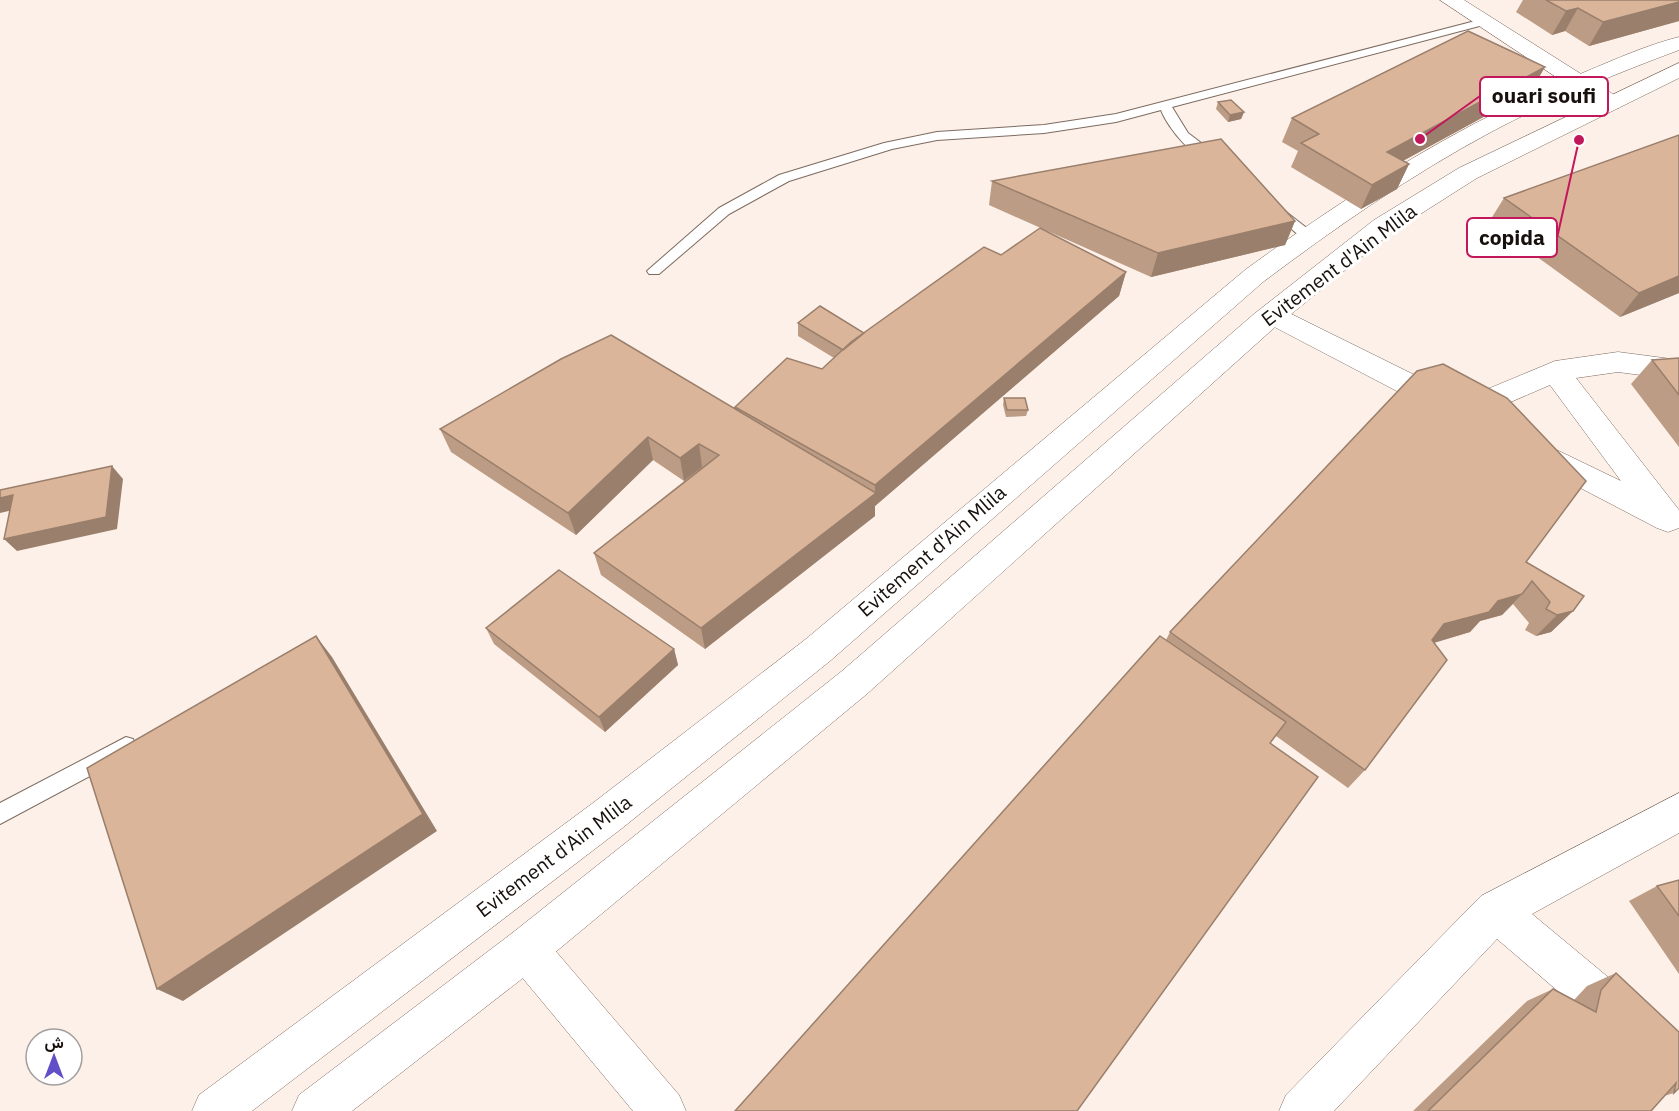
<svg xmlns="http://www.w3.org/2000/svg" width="1679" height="1111" font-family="'IBM Plex Sans',Vazirmatn,sans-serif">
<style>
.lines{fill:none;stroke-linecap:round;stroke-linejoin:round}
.lane-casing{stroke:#7d6b60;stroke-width:2}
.street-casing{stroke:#7d6b60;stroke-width:1}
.highway-casing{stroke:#7d6b60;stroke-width:1}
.lane{fill:#fff;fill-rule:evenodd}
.street{fill:#fff;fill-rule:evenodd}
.highway{fill:#fff;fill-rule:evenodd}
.wall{fill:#bc9c84}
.shaded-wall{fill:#997f6c}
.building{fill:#dbb59a;stroke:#997f6c;stroke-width:1.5}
.labels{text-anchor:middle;stroke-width:6;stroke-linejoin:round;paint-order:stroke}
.street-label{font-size:20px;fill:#17100c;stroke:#fff}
.leader{fill:none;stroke:#c2185b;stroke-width:2}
.callout-dot{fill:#c2185b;stroke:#fff;stroke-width:2}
.callout{fill:#fff;stroke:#c2185b;stroke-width:2}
.callout-label{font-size:21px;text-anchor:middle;font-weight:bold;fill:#17100c}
</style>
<rect width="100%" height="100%" fill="#fdf0e8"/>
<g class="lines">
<!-- lane casing -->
<g class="lane-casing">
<path id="lane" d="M 1483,19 L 1489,22 L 1487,24 L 1172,107 L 1188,133 L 1217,155 L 1217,161 C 1197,165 1167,127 1161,110 L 1116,122 L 1044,133 L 937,140 L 892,149 L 789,181 L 729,214 L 659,274 L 649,274 L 647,271 L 719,208 L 779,175 L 884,143 L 937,132 L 1044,125 L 1116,114 Z
M 1276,204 L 1313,233 L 1313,239 L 1303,239 L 1271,211 L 1269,208 Z
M 126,737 L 133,739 L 136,746 L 133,753 L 0,824 L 0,803 Z"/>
</g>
<!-- street casing -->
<g class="street-casing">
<path id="street" d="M 1440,0 L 1464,0 L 1619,98 L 1622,103 L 1619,108 L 1603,108 Z
M 1273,305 L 1455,395 L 1459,401 L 1555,361 L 1618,352 L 1679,360 L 1679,380 L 1618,372 L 1576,378 L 1679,510 L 1679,528 L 1668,532 L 1657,528 L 1525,459 L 1521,451 L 1525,443 L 1536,440 L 1621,481 L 1550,385 L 1462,423 L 1452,420 L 1448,413 L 1435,411 L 1263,321 L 1259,314 L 1263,307 Z
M 1679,793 L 1679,833 L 1532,914 L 1679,1036 L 1679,1087 L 1663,1081 L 1497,939 L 1334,1111 L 1279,1111 L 1286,1095 L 1481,896 Z
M 526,928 L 541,934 L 679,1095 L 686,1111 L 633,1111 L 511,964 L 505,949 L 511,934 Z"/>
</g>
<!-- highway casing -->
<g class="highway-casing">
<path id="highway" d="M 1679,37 L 1679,50 C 1615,74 1551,100 1491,132 C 1411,175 1336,227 1263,282 L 830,661 L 621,829 L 252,1111 L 192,1111 L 199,1095 L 593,803 L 806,639 L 1245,270 C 1352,192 1462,122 1585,72 C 1616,59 1647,45 1679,37 Z
M 1679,63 L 1679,78 L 1477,178 L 1392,232 L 1274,328 L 868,693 L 541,964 L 352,1111 L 292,1111 L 299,1095 L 511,934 L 842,671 L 1254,314 L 1374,220 L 1459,168 Z"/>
</g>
<!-- lane -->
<use href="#lane" class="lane"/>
<!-- street -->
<use href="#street" class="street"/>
<!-- highway -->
<use href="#highway" class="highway"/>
</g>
<!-- wall -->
<path class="wall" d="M 1523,0 L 1679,0 L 1679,21 L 1589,46 L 1565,31 L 1552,35 L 1516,12 Z
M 1531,91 L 1403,161 L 1409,164 L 1397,189 L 1361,209 L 1291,167 L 1298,151 L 1282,142 L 1292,118 Z
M 1218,102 L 1244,112 L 1241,119 L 1228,122 L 1216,109 Z
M 1679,135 L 1679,293 L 1620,317 L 1489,222 L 1504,198 Z
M 992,181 L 1295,221 L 1285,245 L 1151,277 L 989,205 Z
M 1001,255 L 1126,272 L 1119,296 L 875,506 L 875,516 L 705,649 L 601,575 L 594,553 L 702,467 L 684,481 L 653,460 L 576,535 L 451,452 L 440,429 L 736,409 L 735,407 L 822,369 L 834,358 L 798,336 L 798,323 L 864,333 Z
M 1679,358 L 1679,447 L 1631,384 L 1652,360 Z
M 1004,398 L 1028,410 L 1026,416 L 1006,417 L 1003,405 Z
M 1526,562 L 1573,611 L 1551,632 L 1536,636 L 1525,630 L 1529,623 L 1513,604 L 1502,615 L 1480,621 L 1470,632 L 1434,643 L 1365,770 L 1348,788 L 1276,736 L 1270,743 L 1166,640 L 1170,632 Z
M 486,628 L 674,649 L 678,665 L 605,732 L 494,644 Z
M 1679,880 L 1679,974 L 1629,901 L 1657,886 Z
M 1616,973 L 1679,1088 L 1674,1093 L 1664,1096 L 1651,1111 L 1413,1111 L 1527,1001 L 1553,989 L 1574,1000 L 1587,986 Z"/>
<!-- shaded-wall -->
<path class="shaded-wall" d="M 1679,2 L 1679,21 L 1589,46 L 1603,22 Z
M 1578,8 L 1565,31 L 1552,35 L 1566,11 Z
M 1545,67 L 1531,91 L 1375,176 L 1387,152 Z
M 1244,112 L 1241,119 L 1228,122 L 1230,115 Z
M 1409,164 L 1397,189 L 1361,209 L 1372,185 Z
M 1295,221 L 1285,245 L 1151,277 L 1158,253 Z
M 1126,272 L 1119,296 L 875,506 L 875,516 L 705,649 L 701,628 L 875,494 L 875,485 Z
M 1679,276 L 1679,293 L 1620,317 L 1639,293 Z
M 648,437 L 653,460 L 576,535 L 568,513 Z
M 699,444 L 702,467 L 684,481 L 680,458 Z
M 112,466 L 123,479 L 117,529 L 17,551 L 4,539 Z
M 13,495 L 26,507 L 0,513 L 0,498 Z
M 1522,594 L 1502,615 L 1480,621 L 1470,632 L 1426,645 L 1444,624 L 1498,601 Z
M 1573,611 L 1551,632 L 1536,636 L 1557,615 Z
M 316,636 L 332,657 L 437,831 L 183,1001 L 157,989 Z
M 674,649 L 678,665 L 605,732 L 599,717 Z"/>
<!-- building -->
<path class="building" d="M 1546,0 L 1679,0 L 1679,2 L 1603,22 L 1578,8 L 1566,11 Z
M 1468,31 L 1545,67 L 1387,152 L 1409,164 L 1372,185 L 1301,143 L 1319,134 L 1292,118 Z
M 1231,100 L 1244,112 L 1230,115 L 1218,102 Z
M 1679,135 L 1679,276 L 1639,293 L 1504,198 Z
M 1221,139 L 1295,221 L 1158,253 L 992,181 Z
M 1040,228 L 1126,272 L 875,485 L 735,407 L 787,358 L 822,369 L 851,342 L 984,247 L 1001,255 Z
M 820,306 L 864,333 L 843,350 L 798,323 Z
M 611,335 L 876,493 L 701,628 L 594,553 L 719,455 L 699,444 L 680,458 L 648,437 L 568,513 L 440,429 L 561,359 Z
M 1679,358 L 1679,395 L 1652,360 Z
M 1443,364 L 1507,398 L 1586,481 L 1526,562 L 1584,596 L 1573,611 L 1557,615 L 1546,609 L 1550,602 L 1532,581 L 1522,594 L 1498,601 L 1489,612 L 1444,624 L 1432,640 L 1447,660 L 1365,770 L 1170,632 L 1417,371 Z
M 1004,398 L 1025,398 L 1028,410 L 1007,410 Z
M 112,466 L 106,517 L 4,539 L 13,495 L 0,498 L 0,490 Z
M 559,570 L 674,649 L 599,717 L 486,628 Z
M 316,636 L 423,814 L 157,989 L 87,768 Z
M 1160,636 L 1286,722 L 1270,743 L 1318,777 L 1077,1111 L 735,1111 Z
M 1679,880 L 1679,916 L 1657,886 Z
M 1616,973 L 1679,1032 L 1679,1088 L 1674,1093 L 1676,1083 L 1651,1111 L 1428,1111 L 1553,989 L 1596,1012 L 1601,990 Z"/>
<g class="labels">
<!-- street labels -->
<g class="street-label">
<text transform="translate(1339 265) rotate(-37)" y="7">Evitement d'Ain Mlila</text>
<text transform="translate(932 551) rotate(-41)" y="7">Evitement d'Ain Mlila</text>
<text transform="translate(554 856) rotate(-37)" y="7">Evitement d'Ain Mlila</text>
</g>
</g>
<!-- callouts -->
<path class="leader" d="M1420 139L1480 96M1579 140L1557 238"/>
<g class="callout-dot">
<circle cx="1420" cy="139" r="6"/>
<circle cx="1579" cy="140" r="6"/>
</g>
<g class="callout">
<rect x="1480" y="77" width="128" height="39" rx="6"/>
<rect x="1467" y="218" width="90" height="39" rx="6"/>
</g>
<g class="callout-label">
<text x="1544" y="103">ouari soufi</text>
<text x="1512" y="245">copida</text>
</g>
<!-- north arrow -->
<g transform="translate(54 1057)"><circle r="28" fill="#ffffff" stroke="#a29f9e" stroke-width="1.5"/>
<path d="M0-4.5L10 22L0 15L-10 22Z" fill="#604fc7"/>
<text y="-9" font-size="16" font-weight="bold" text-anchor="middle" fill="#17100c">ش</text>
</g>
</svg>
